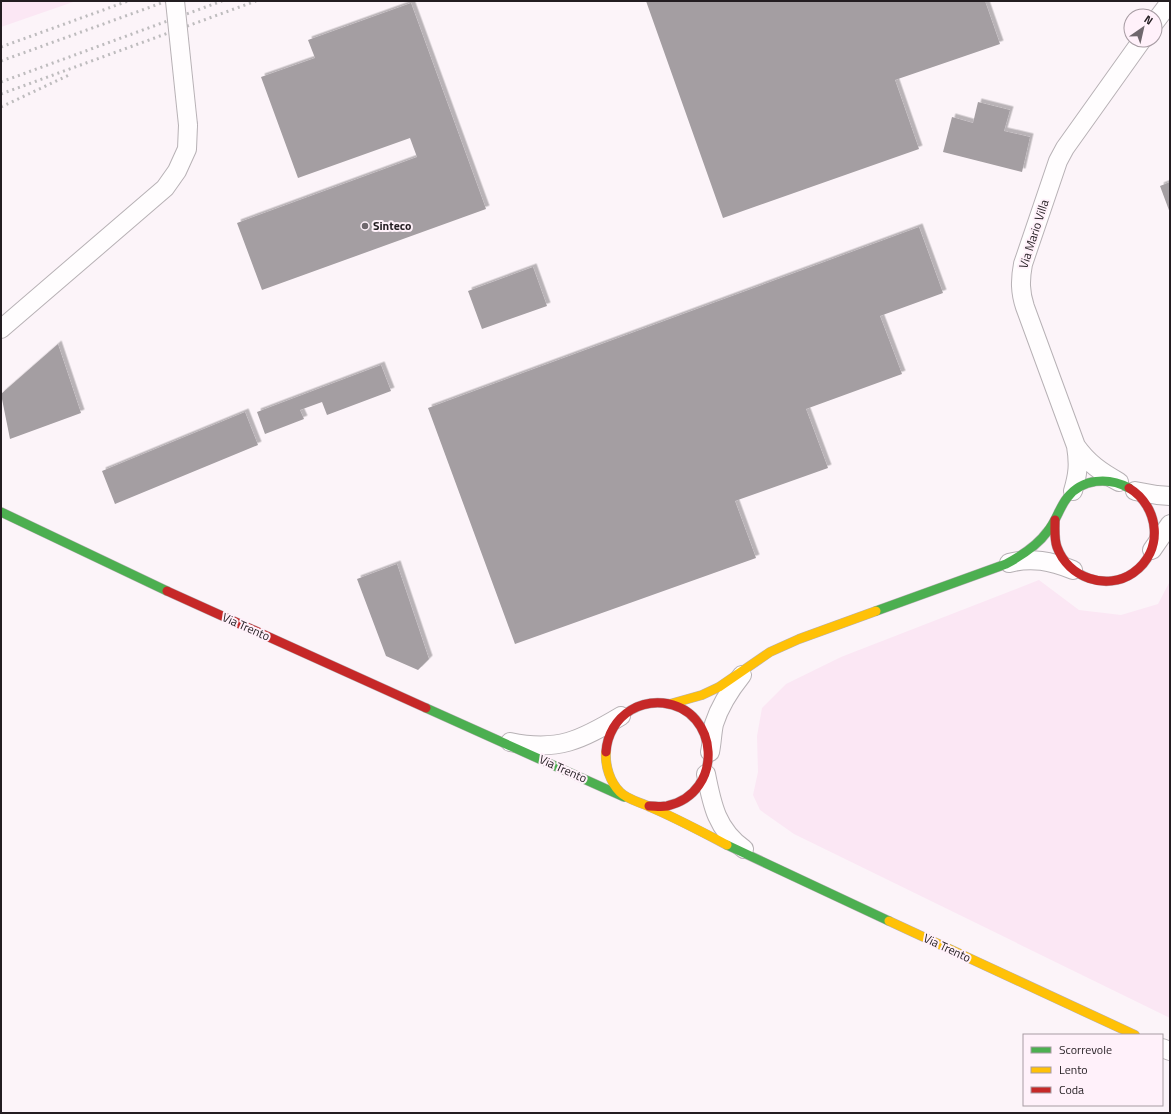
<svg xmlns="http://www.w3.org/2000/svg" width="1171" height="1114" font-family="'Titillium Web',sans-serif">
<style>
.green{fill:#fbe7f4}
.building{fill:#a49ea2;filter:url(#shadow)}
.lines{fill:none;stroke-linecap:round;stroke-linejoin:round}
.street-casing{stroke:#b7b1b5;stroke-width:20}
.fast-casing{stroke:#b7b1b5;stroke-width:10}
.slow-casing{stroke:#b7b1b5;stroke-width:10}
.jam-casing{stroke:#b7b1b5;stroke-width:10}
.street{stroke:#fffdfe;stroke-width:18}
.fast{stroke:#4caf50;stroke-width:9}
.slow{stroke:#ffc107;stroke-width:9}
.jam{stroke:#c62828;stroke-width:9}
.rail{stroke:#bebcbe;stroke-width:3;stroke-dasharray:2 4;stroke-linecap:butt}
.street-bridge-casing{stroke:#b7b1b5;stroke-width:20;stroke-linecap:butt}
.street-bridge{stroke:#fffdfe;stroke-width:18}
.poi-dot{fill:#6f686d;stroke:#fff1fa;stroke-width:1.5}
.labels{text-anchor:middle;stroke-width:4;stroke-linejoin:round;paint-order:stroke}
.poi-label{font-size:12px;font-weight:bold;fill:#231d21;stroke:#fff1fa;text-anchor:start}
.street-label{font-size:12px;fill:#231d21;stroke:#fff1fa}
</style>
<defs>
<filter id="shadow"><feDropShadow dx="3.5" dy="-3.5" stdDeviation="0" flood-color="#0004"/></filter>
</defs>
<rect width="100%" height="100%" fill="#fcf4f9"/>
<!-- green -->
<path class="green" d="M 1,1 L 76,1 L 1,27 Z
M 1039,580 L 1079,610 L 1121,615 L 1158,604 L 1170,581 L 1170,1018 L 794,834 L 760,810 L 753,795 L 758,772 L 757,736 L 762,708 L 786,684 L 841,657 Z"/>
<!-- building -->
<path class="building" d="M 646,1 L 985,1 L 1000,44 L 895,80 L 919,149 L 723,218 Z
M 411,3 L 486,209 L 262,290 L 237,223 L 417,157 L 410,138 L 298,178 L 261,77 L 315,58 L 308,40 Z
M 978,102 L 1010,110 L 1004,131 L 1030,137 L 1022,172 L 943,152 L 952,117 L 973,123 Z
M 1170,182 L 1170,213 L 1160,186 Z
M 919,227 L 943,293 L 880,316 L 902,374 L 806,409 L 828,468 L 735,501 L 756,558 L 515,644 L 428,408 Z
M 533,267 L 547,306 L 482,329 L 468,291 Z
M 58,344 L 81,413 L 10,439 L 1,394 Z
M 381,365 L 391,391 L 327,415 L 322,402 L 300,410 L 304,419 L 265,434 L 257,412 Z
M 245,412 L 258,445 L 115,504 L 102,471 Z
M 397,564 L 429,659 L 418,670 L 386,656 L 357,579 Z"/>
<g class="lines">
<!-- street casing -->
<g class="street-casing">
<path id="street" d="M 1155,22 L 1170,2
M 1,329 L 165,188 L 177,171 L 187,149 L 188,125
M 1076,446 C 1088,463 1101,472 1119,482
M 1073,491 C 1078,474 1079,464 1076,446 L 1025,307 C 1020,292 1020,280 1023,264 L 1058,161 L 1065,148 L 1142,40
M 1135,491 L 1157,495 L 1170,496
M 1152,550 L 1170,524
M 1009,563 C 1032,557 1051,561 1073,570
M 510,742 C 558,752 581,740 621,716
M 710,752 C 712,743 712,733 714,724 C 720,705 730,690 742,675
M 706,774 C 712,805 717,830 744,849
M 1162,1048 L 1170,1051"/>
</g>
<!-- fast casing -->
<g class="fast-casing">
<path id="fast" d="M 1,512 L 167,591
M 876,611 L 1006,564 C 1021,556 1037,546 1047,532 C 1056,522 1059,508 1067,498 C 1082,478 1109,477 1129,488
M 426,708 L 624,797
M 727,845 L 889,921"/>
</g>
<!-- slow casing -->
<g class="slow-casing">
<path id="slow" d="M 670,704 L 702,695 L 719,687 L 770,652 L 799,639 L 876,611
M 606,752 C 605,766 610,782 620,792 C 628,800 640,802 650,807 C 676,818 702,832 727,845
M 889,921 L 1135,1035"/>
</g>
<!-- jam casing -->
<g class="jam-casing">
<path id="jam" d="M 1055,520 C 1055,529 1054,539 1057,547 C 1068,578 1107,591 1133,573 C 1165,551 1159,506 1129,488
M 167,591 L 426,708
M 606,752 C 607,735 616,719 631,710 C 641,704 652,702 663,703 C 720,709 725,793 667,806 C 661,807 655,806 649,806"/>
</g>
<!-- street -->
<use href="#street" class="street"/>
<!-- fast -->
<use href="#fast" class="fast"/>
<!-- slow -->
<use href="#slow" class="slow"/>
<!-- jam -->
<use href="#jam" class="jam"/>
<!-- rail -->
<path class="rail" d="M 1,47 L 128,1
M 1,61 L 167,1
M 1,82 L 222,1
M 1,94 L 256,1
M 1,107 L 69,75"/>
<!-- street-bridge casing -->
<g class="street-bridge-casing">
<path id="street-bridge" d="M 175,1 L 188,125"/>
</g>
<!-- street-bridge -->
<use href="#street-bridge" class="street-bridge"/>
</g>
<!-- markers -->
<circle class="poi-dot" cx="365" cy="226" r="4"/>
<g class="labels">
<!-- poi labels -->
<g class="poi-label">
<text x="373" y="230">Sinteco</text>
</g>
<!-- street labels -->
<g class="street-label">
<text transform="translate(1034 234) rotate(-72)" y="4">Via Mario Villa</text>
<text transform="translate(246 627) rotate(24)" y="4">Via Trento</text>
<text transform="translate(563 769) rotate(24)" y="4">Via Trento</text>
<text transform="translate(947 948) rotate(25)" y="4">Via Trento</text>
</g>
</g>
<!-- border -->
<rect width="1171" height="1114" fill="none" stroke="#231d21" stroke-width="4"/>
<!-- legend -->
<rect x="1023" y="1034" width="140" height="72" fill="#fff1fa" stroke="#a79ca3"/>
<rect x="1031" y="1047" width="20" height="6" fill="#4caf50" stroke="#a79ca3"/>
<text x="1059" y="1054" font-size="12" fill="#231d21">Scorrevole</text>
<rect x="1031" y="1067" width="20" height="6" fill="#ffc107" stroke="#a79ca3"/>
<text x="1059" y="1074" font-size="12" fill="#231d21">Lento</text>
<rect x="1031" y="1087" width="20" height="6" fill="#c62828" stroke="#a79ca3"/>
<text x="1059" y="1094" font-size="12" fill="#231d21">Coda</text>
<!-- north arrow -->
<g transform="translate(1143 28) rotate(34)"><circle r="19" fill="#fff1fa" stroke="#a79ca3"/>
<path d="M0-3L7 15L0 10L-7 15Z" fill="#6f686d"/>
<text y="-6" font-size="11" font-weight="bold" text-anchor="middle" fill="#231d21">N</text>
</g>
</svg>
